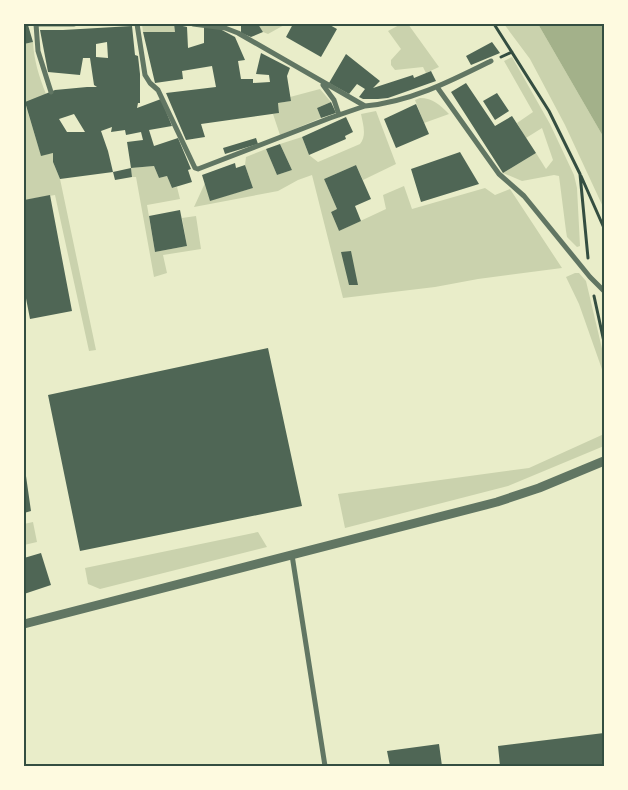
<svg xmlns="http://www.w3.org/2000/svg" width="628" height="790" font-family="Overpass,sans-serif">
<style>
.green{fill:#cad2ad}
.water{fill:#a3b18a}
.building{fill:#4f6655;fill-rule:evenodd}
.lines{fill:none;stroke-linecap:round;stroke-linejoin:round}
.path{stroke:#344e41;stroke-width:3}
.minor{stroke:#617663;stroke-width:5}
.tertiary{stroke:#617663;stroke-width:9}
.neatline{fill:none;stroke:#344e41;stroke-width:2}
</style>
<rect width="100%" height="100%" fill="#e9edc9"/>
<!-- green -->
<path class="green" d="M 142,24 L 174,24 L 175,32 L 143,32 Z
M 258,24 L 286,24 L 268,34 L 263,32 Z
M 401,24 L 408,24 L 439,67 L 426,73 L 423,67 L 395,70 L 391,65 L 391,60 L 401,49 L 388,31 Z
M 504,24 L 538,24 L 604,138 L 604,209 L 565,125 L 530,59 Z
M 33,42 C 34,61 39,76 46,94 L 25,103 L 41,155 L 53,153 L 53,162 L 60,179 L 96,350 L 89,351 L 55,195 L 24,200 L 24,44 Z
M 512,57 L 550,124 L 574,175 L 577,188 L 580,246 L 577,247 L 567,237 L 566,231 L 559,176 L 554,175 L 522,181 L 503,173 L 536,153 L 546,169 L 553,160 L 542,128 L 526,138 L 517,123 L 533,112 L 504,61 Z
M 320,89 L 331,102 L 317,108 L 321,118 L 280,135 L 273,114 L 279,113 L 278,103 L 290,101 L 290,97 Z
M 420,98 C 433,98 440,105 449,114 L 424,123 L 415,100 Z
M 376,111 L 396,164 L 363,180 L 356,165 L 324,179 L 337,209 L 331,212 L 339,231 L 386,209 L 383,195 L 404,186 L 412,209 L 485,188 L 495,195 L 510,189 L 562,268 L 478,279 L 435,287 L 343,298 L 312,175 L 298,180 L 278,191 L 194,207 L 205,183 L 211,200 L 253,188 L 245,165 L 246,157 L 266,149 L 277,175 L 292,170 L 280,144 L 302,137 L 309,155 L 318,162 L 360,144 C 367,136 363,124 361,114 Z
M 154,166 L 159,178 L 167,176 L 172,188 L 177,187 L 180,199 L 147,205 L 155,252 L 187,246 L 182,218 L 196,216 L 201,249 L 163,255 L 167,273 L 154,277 L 136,177 L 132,177 L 131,168 Z
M 575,273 L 579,273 L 586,281 L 604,357 L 604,375 L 579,304 L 566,277 Z
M 604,434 L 604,446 L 508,486 L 345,528 L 338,494 L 529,468 Z
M 33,522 L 37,542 L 24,545 L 24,524 Z
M 258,532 L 267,547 L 100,589 L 88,584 L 85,568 Z"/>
<!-- water -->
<path class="water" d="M 538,24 L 604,24 L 604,138 Z"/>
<!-- building -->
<path class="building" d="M 24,24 L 28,25 L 33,42 L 24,44 Z
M 174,24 L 187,27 L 188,48 L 204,43 L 204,27 L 220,29 L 235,37 L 245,60 L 238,61 L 241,79 L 253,79 L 253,83 L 270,82 L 269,75 L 256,74 L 261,53 L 290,68 L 287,76 L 291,101 L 278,103 L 279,113 L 201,124 L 205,137 L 186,140 L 166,93 L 216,87 L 212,66 L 182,71 L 183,79 L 155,83 L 143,32 L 175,32 Z
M 241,24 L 258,24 L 263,32 L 251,37 L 241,33 Z
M 293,24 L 328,24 L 337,29 L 321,57 L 286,37 Z
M 132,26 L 135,55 L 138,56 L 140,74 L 140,103 L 138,103 L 137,108 L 161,99 L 172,126 L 149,130 L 154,146 L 178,138 L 191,169 L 188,170 L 192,182 L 172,188 L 167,176 L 159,178 L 154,166 L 131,168 L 132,177 L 115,180 L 113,172 L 60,179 L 53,162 L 53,153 L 41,156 L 25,102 L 55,90 L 87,87 L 97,87 L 94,85 L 90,58 L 83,58 L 80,75 L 48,72 L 40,30 L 63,30 ZM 107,42 L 108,58 L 96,57 L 96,44 ZM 74,114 L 85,132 L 67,132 L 59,119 ZM 112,127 L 111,132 L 125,130 L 126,135 L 141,132 L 143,140 L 127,142 L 131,168 L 113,172 L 108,151 L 101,131 Z
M 492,42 L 500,53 L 471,65 L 466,56 Z
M 346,54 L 380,81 L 373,88 L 413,75 L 414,78 L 431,71 L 436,81 L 388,98 L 378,99 L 363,99 L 359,97 L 365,89 L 357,84 L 349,94 L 329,83 Z
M 466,83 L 495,126 L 512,116 L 536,153 L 503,173 L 451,92 Z
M 497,93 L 509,111 L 495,120 L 483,101 Z
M 331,102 L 336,113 L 321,118 L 317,108 Z
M 416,104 L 429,134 L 396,148 L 384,119 Z
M 346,117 L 353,132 L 345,136 L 346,139 L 309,155 L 302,137 Z
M 256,138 L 258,144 L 225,154 L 223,148 Z
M 280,144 L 292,170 L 277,175 L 266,149 Z
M 460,152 L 479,184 L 421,202 L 411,169 Z
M 235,163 L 236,168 L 245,165 L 253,188 L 210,201 L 202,175 Z
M 356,165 L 371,199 L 355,206 L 361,221 L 339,231 L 331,212 L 337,209 L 324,179 Z
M 50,195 L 72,311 L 30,319 L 24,288 L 24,200 Z
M 180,210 L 187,246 L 155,252 L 149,216 Z
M 351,251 L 358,285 L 349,285 L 341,252 Z
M 268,348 L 302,506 L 80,551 L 48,395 Z
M 25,469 L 31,511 L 24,513 L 24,470 Z
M 41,553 L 51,585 L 24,594 L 24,558 Z
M 604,733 L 604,766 L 500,766 L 498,746 Z
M 439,744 L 442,766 L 390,766 L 387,751 Z"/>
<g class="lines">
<!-- path -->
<path class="path" d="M 494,24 L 549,111 L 580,174 L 588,258
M 501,57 L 512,52
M 581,176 L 604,228
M 594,296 L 604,342"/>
<!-- minor -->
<path class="minor" d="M 35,24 L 74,24
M 36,24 L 38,51 L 51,92
M 137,24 L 145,75 L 150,83 L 158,90 L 195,168 L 198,169 L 330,118 L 365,106
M 193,24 L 225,28 L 238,33 L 365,106 C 410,102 451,81 491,61
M 323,85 L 334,100 L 339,115
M 437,87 L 499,174 L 524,196 L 590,277 L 604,291
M 292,555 L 325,766"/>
<!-- tertiary -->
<path class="tertiary" d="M 24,624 L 497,502 L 539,488 L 604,461"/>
</g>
<!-- border -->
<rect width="628" height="790" fill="none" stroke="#fefae0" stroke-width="50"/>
<rect x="25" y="25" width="578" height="740" class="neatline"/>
</svg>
